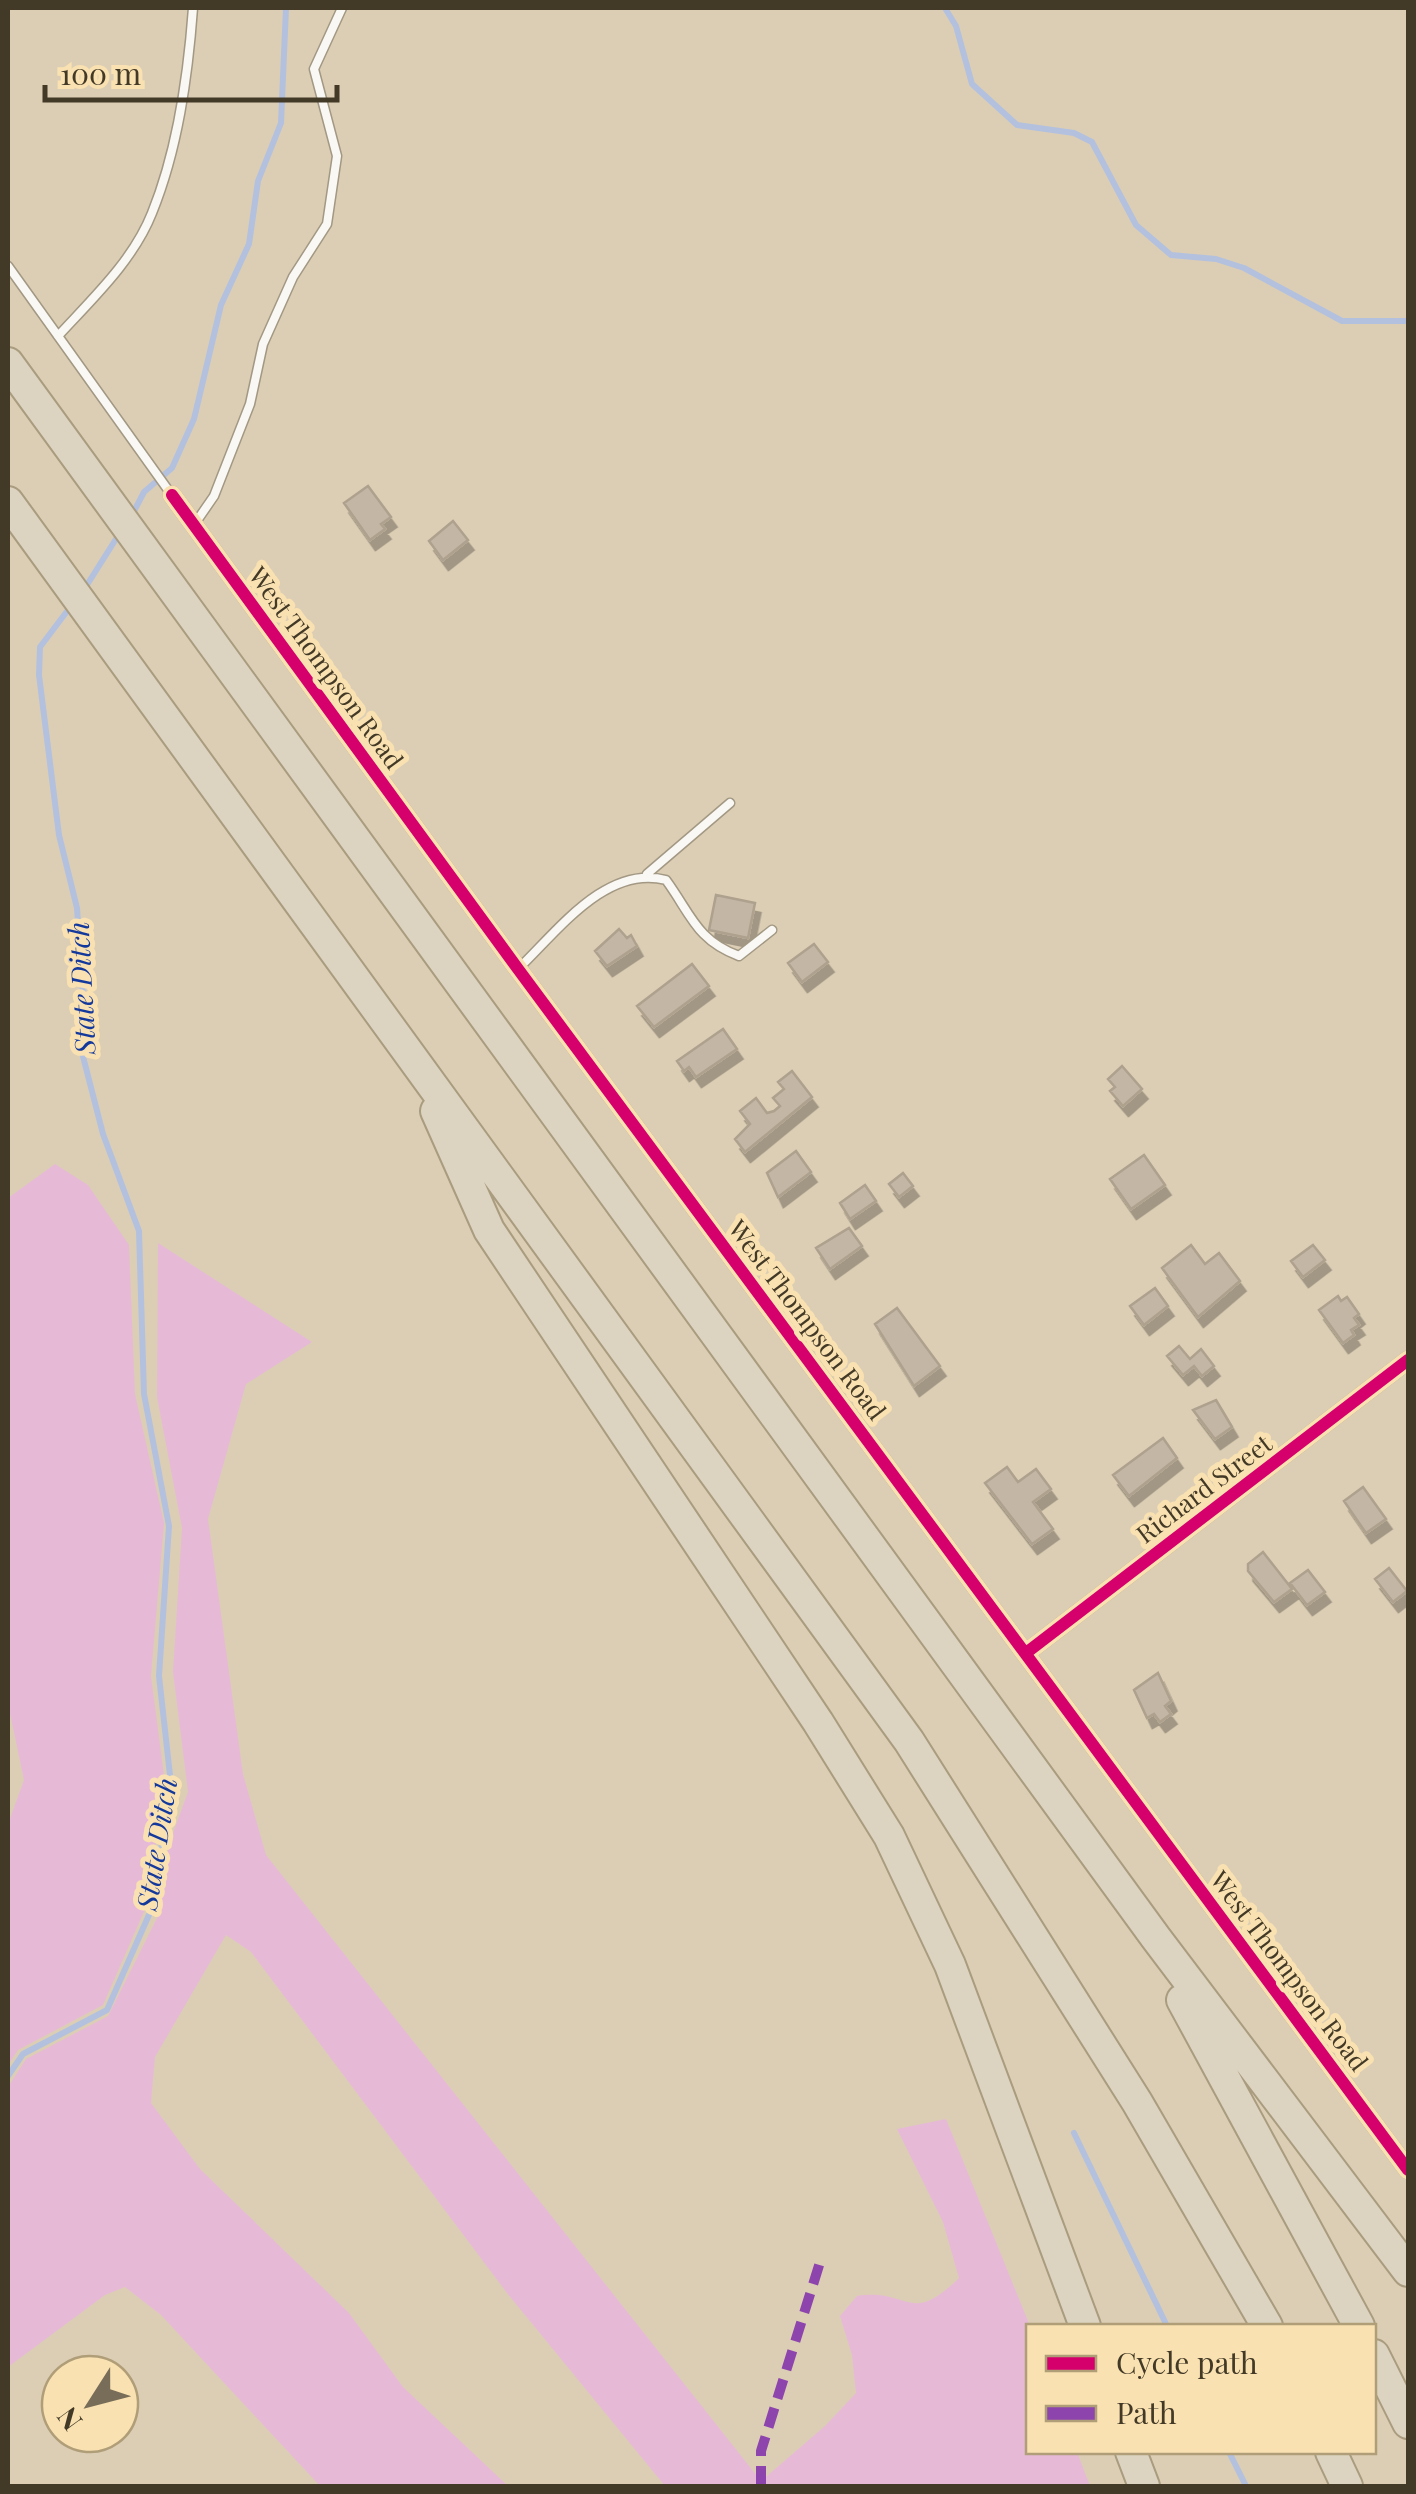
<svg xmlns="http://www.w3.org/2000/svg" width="1416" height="2494" font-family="'Playfair Display',serif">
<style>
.green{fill:#e6bad7}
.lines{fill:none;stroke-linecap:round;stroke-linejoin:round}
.stream{stroke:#b3c1df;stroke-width:6}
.building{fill:#c4b6a4;stroke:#aea18e;stroke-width:2.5;filter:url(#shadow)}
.lane-casing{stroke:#a29883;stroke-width:11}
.street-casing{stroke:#a29883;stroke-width:19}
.highway-casing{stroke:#a99c7f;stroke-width:34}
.lane{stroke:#faf8f4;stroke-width:8}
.street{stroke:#faf8f4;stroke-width:15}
.highway{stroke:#dcd3c0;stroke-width:30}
.quiet{stroke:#8e44ad;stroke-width:10;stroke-dasharray:20 10;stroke-linecap:butt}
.cycleway-casing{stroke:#f9e1b1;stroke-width:19}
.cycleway{stroke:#d6006c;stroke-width:12}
.labels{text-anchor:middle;stroke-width:10;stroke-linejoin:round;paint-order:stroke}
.street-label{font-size:25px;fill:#423926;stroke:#f9e1b1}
.water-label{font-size:28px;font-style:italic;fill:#14399d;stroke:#f9e1b1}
</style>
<defs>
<filter id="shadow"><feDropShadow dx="5.5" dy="10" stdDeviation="0" flood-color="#0004"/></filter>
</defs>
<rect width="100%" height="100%" fill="#dcceb4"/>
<!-- green -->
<path class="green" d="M 55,1164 L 88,1185 L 129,1245 L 135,1394 L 164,1523 L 151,1676 L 165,1783 L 146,1907 L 103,2005 L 18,2050 L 8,2065 L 8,1824 L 24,1780 L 8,1704 L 8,1198 Z
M 158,1243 L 312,1342 L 246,1384 L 208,1519 L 243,1774 L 266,1855 L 761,2481 L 825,2426 L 856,2393 L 852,2355 L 840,2316 L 857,2296 C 910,2288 909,2327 959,2278 L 943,2222 L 897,2129 L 946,2119 L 1030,2326 L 1028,2452 L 1077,2452 L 1090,2486 L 665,2486 L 507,2293 L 251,1952 L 226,1935 L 155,2057 L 151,2103 L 200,2169 L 349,2313 L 403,2387 L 508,2486 L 320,2486 L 161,2315 L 125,2287 L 105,2295 L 8,2367 L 8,2087 L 26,2059 L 108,2016 L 160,1912 L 169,1844 L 188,1792 L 173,1672 L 182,1528 L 157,1397 Z"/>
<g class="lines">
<!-- stream -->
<path class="stream" d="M 945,8 L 956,26 L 972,84 L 1017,125 L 1074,133 L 1092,142 L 1136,225 L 1171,255 L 1216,259 L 1244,268 L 1342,321 L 1408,321
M 131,517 L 144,492 L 172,468 L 194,419 L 221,305 L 249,244 L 258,181 L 281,123 L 286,8
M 85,588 L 121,531
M 8,2076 L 23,2054 L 107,2010 L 152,1908 L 171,1784 L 159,1676 L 169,1526 L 144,1394 L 139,1231 L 103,1134 L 79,1041 L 83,996 L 77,908 L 59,835 L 39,675 L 40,647 L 71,606
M 1074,2133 L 1167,2326
M 1229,2452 L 1246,2486"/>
</g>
<!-- building -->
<path class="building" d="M 368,486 L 391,517 L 381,524 L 385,529 L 370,540 L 344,503 Z
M 453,521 L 468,540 L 443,560 L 429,541 Z
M 716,895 L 755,903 L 748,938 L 709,930 Z
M 619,929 L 627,938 L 631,935 L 637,946 L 607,966 L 595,951 Z
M 814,944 L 828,962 L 802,982 L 788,963 Z
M 692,964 L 709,986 L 654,1027 L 637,1006 Z
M 723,1029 L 737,1049 L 696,1077 L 689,1067 L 684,1071 L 677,1061 Z
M 1122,1066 L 1142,1089 L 1123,1106 L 1110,1091 L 1115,1087 L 1108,1079 Z
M 792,1071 L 812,1097 L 745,1152 L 735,1139 L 750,1124 L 740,1111 L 756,1098 L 767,1113 L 774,1111 L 780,1106 L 773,1098 L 784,1089 L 778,1082 Z
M 796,1151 L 811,1172 L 778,1197 L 767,1173 Z
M 1144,1155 L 1165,1185 L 1131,1209 L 1110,1179 Z
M 903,1173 L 913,1186 L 899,1197 L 889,1184 Z
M 865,1185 L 876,1201 L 850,1219 L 840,1203 Z
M 849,1228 L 862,1246 L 830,1269 L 816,1248 Z
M 1191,1245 L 1205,1264 L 1219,1253 L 1240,1281 L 1198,1317 L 1162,1268 Z
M 1313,1245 L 1325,1260 L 1303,1277 L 1291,1261 Z
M 1155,1288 L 1168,1306 L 1144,1325 L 1130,1306 Z
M 1338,1296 L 1341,1301 L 1347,1297 L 1359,1314 L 1354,1318 L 1359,1325 L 1351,1330 L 1354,1335 L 1343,1343 L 1319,1310 Z
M 897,1308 L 940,1366 L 914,1386 L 875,1324 Z
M 1179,1346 L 1190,1359 L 1201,1349 L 1214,1366 L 1202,1376 L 1194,1366 L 1183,1375 L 1167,1356 Z
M 1216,1400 L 1232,1427 L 1215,1439 L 1193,1410 Z
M 1163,1438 L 1177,1458 L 1129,1496 L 1113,1475 Z
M 1007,1467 L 1018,1482 L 1036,1469 L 1051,1489 L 1033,1502 L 1053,1529 L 1032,1544 L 985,1483 Z
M 1363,1487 L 1386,1519 L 1366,1533 L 1344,1501 Z
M 1263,1552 L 1292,1589 L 1274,1602 L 1248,1571 L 1248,1564 Z
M 1389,1568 L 1407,1591 L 1393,1602 L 1375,1579 Z
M 1308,1570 L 1325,1592 L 1307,1605 L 1290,1583 Z
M 1158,1673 L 1171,1701 L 1165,1706 L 1171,1714 L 1160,1722 L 1154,1714 L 1147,1718 L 1134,1690 Z"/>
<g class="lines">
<!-- lane casing -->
<g class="lane-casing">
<path id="lane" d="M 8,266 L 171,494
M 58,336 C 92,299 133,261 152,213 C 178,149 188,76 193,8
M 194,525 L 214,496 L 250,404 L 263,344 L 293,277 L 327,224 L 337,156 L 314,69 L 342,8
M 647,874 L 730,803
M 518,969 C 557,932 606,864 666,880 C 691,914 696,940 739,956 L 772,930"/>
</g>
<!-- street casing -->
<g class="street-casing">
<path id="street" d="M 172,495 L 518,969 L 1408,2170
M 1026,1653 L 1408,1360"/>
</g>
<!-- highway casing -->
<g class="highway-casing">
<path id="highway" d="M 8,363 L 1156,1938 L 1408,2271
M 8,502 L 909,1741 L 1137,2102 L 1267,2326
M 436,1111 L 489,1230 L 818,1722 L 889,1836 L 950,1965 L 1085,2326
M 1182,2000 L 1359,2326
M 1374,2355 L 1408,2423
M 1131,2452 L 1144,2486
M 1331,2452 L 1347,2486"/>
</g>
<!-- lane -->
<use href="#lane" class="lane"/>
<!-- street -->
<use href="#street" class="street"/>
<!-- highway -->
<use href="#highway" class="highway"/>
<!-- quiet -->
<path class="quiet" d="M 761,2486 L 761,2451 L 821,2259"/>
<!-- cycleway casing -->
<g class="cycleway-casing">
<path id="cycleway" d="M 172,495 L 518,969 L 1408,2170
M 1026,1653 L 1408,1360"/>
</g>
<!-- cycleway -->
<use href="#cycleway" class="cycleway"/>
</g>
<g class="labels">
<!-- street labels -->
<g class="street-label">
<text transform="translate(326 668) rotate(54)" y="9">West Thompson Road</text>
<text transform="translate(807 1320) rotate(53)" y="9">West Thompson Road</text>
<text transform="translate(1204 1489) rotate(-37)" y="9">Richard Street</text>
<text transform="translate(1289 1971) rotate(53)" y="9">West Thompson Road</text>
</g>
<!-- water labels -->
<g class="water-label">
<text transform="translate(82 988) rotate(-93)" y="10">State Ditch</text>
<text transform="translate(157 1844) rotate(-81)" y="10">State Ditch</text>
</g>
</g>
<!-- border -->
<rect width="1416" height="2494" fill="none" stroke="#423926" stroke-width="20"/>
<!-- legend -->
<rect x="1026" y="2324" width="350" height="130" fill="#f9e1b1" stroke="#b09e79" stroke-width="2.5"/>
<rect x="1046" y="2356" width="50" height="15" fill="#d6006c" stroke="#b09e79" stroke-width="2.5"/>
<text x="1116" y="2374" font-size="30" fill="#423926">Cycle path</text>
<rect x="1046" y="2406" width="50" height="15" fill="#8e44ad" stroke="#b09e79" stroke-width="2.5"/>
<text x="1116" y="2424" font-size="30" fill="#423926">Path</text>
<!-- north arrow -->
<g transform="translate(90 2404) rotate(234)"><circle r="48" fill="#f9e1b1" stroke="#b09e79" stroke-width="2.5"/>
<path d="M0-8L18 38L0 25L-18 38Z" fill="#786d58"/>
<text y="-15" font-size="28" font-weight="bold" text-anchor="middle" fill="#423926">N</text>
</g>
<!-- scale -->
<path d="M45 85v15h292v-15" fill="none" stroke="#423926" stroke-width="5"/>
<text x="60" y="85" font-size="30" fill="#423926" stroke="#f9e1b1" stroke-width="8" paint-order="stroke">100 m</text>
</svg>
